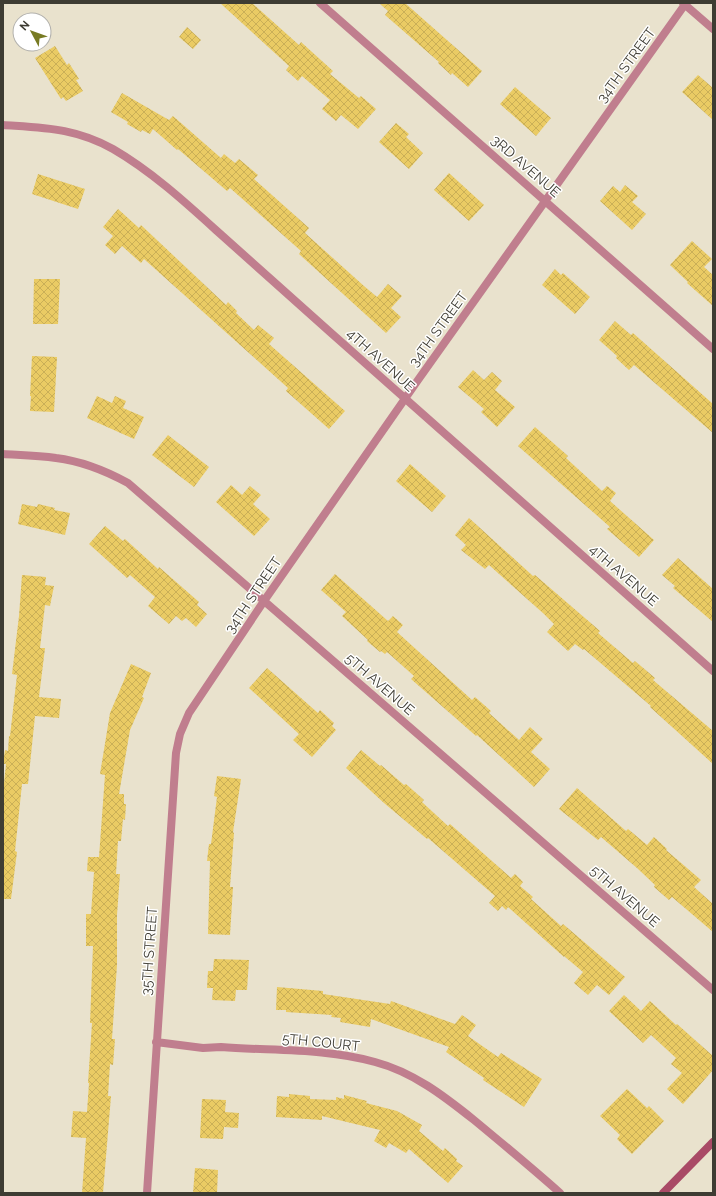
<svg xmlns="http://www.w3.org/2000/svg" width="716" height="1196" font-family="Raleway,sans-serif">
<style>
.building{fill:url(#building-cross-hatch)}
.lines{fill:none;stroke-linecap:round;stroke-linejoin:round}
.street{stroke:#c07e8e;stroke-width:8}
.secondary{stroke:#a94a66;stroke-width:8}
.labels{text-anchor:middle;stroke-width:3;stroke-linejoin:round;paint-order:stroke}
.street-label{font-size:14px;fill:#3e3c33;stroke:#fff}
</style>
<defs>
<pattern id="building-cross-hatch" width="8" height="8" patternUnits="userSpaceOnUse"><rect width="8" height="8" fill="#eacb64"/><path d="M0 0l8 8M0 8l8-8" fill="none" stroke="#caaf57"/></pattern>
</defs>
<rect width="100%" height="100%" fill="#e9e2cd"/>
<!-- building -->
<path class="building" d="M 220,3 L 252,3 L 299,45 L 301,42 L 333,71 L 330,74 L 359,98 L 361,96 L 376,109 L 358,129 L 341,115 L 336,121 L 322,109 L 330,100 L 302,76 L 298,81 L 286,70 L 289,66 Z
M 379,3 L 405,3 L 482,71 L 468,87 L 452,73 L 451,75 L 438,63 L 439,62 L 385,15 L 388,11 Z
M 187,27 L 201,40 L 193,49 L 179,37 Z
M 55,46 L 67,65 L 69,63 L 79,79 L 76,80 L 83,91 L 66,101 L 63,97 L 61,99 L 35,58 Z
M 698,75 L 713,88 L 713,120 L 682,92 Z
M 515,87 L 551,118 L 536,136 L 500,104 Z
M 122,93 L 169,120 L 173,116 L 221,158 L 224,154 L 235,163 L 239,159 L 258,175 L 254,179 L 309,228 L 305,233 L 364,286 L 377,297 L 388,284 L 402,296 L 391,308 L 401,317 L 386,333 L 299,254 L 301,251 L 230,188 L 227,191 L 178,149 L 177,150 L 153,129 L 150,134 L 142,130 L 141,132 L 127,124 L 128,122 L 111,112 Z
M 396,123 L 409,134 L 406,137 L 423,153 L 409,169 L 379,142 Z
M 449,173 L 484,205 L 469,221 L 434,190 Z
M 38,174 L 85,189 L 78,209 L 32,194 Z
M 625,185 L 638,196 L 632,202 L 646,214 L 632,230 L 600,201 L 613,186 L 620,192 Z
M 118,209 L 139,228 L 141,225 L 226,305 L 228,302 L 237,311 L 236,313 L 254,330 L 258,325 L 274,338 L 269,344 L 345,411 L 329,429 L 286,391 L 288,388 L 144,259 L 141,263 L 122,246 L 115,254 L 105,245 L 113,236 L 103,227 Z
M 692,241 L 712,259 L 704,267 L 713,275 L 713,306 L 687,283 L 688,282 L 670,265 Z
M 555,269 L 561,275 L 563,273 L 590,297 L 575,314 L 542,285 Z
M 34,279 L 60,279 L 58,324 L 33,324 Z
M 615,321 L 631,335 L 633,333 L 713,404 L 713,433 L 634,365 L 629,370 L 616,358 L 617,356 L 599,340 Z
M 32,356 L 57,357 L 54,412 L 30,411 L 31,396 L 30,396 Z
M 473,370 L 484,380 L 492,372 L 502,381 L 495,390 L 515,407 L 497,427 L 481,412 L 484,409 L 458,387 Z
M 97,396 L 112,403 L 115,396 L 126,401 L 123,408 L 144,417 L 134,439 L 87,418 Z
M 535,427 L 568,456 L 566,458 L 602,491 L 607,486 L 616,493 L 610,501 L 654,540 L 639,557 L 607,529 L 610,527 L 518,446 Z
M 168,435 L 209,467 L 194,487 L 152,455 Z
M 410,464 L 446,496 L 432,512 L 396,481 Z
M 231,485 L 242,495 L 250,486 L 261,495 L 253,504 L 270,519 L 254,536 L 216,502 Z
M 22,504 L 37,507 L 38,504 L 55,508 L 54,510 L 70,513 L 65,535 L 18,524 Z
M 469,518 L 533,576 L 535,575 L 600,631 L 598,633 L 633,663 L 635,661 L 655,678 L 653,680 L 713,731 L 713,764 L 650,707 L 651,706 L 584,649 L 583,650 L 575,644 L 568,651 L 547,632 L 554,624 L 544,614 L 489,565 L 485,569 L 461,550 L 466,545 L 455,535 Z
M 105,526 L 123,541 L 125,539 L 158,569 L 159,567 L 199,602 L 197,605 L 207,614 L 196,627 L 186,618 L 182,621 L 176,616 L 169,624 L 148,606 L 155,597 L 130,575 L 127,578 L 89,544 Z
M 678,558 L 713,589 L 713,622 L 673,588 L 675,586 L 662,575 Z
M 335,574 L 388,621 L 393,616 L 403,625 L 397,632 L 472,700 L 475,697 L 491,711 L 489,713 L 519,740 L 530,727 L 543,739 L 531,752 L 550,769 L 534,787 L 477,735 L 476,736 L 411,679 L 414,676 L 387,652 L 385,654 L 381,651 L 380,652 L 367,641 L 368,640 L 342,616 L 346,612 L 321,590 Z
M 22,575 L 46,577 L 45,585 L 54,586 L 50,606 L 45,605 L 40,648 L 45,648 L 39,697 L 61,699 L 59,718 L 35,716 L 28,784 L 22,784 L 15,851 L 17,852 L 11,899 L 3,899 L 3,793 L 6,764 L 3,764 L 5,750 L 8,751 L 9,736 L 10,736 L 17,675 L 12,674 L 19,616 Z
M 131,664 L 151,673 L 142,697 L 144,698 L 130,730 L 119,794 L 124,794 L 124,804 L 126,804 L 125,820 L 123,819 L 121,841 L 118,841 L 116,874 L 120,874 L 117,915 L 117,965 L 112,1039 L 115,1039 L 113,1065 L 110,1064 L 108,1096 L 111,1096 L 103,1193 L 82,1193 L 86,1138 L 71,1137 L 73,1111 L 87,1112 L 89,1083 L 88,1083 L 92,1023 L 90,1023 L 93,946 L 86,946 L 86,914 L 91,914 L 94,872 L 87,871 L 88,857 L 99,857 L 105,775 L 100,774 L 110,713 Z
M 267,668 L 318,713 L 320,710 L 334,723 L 332,726 L 336,730 L 312,757 L 293,740 L 299,734 L 249,688 Z
M 361,750 L 380,766 L 381,765 L 404,785 L 406,784 L 424,800 L 422,802 L 448,826 L 450,824 L 511,878 L 515,874 L 523,882 L 520,886 L 533,897 L 531,899 L 561,926 L 563,924 L 625,977 L 609,995 L 597,985 L 588,995 L 574,983 L 583,972 L 564,956 L 564,957 L 508,907 L 506,910 L 502,906 L 498,911 L 489,903 L 495,896 L 428,838 L 427,839 L 384,803 L 346,768 Z
M 217,776 L 241,779 L 233,832 L 234,833 L 230,887 L 233,887 L 230,935 L 208,934 L 210,861 L 207,861 L 209,844 L 211,844 L 217,797 L 214,796 Z
M 577,788 L 626,831 L 628,829 L 647,845 L 654,837 L 667,849 L 666,850 L 701,880 L 694,887 L 713,904 L 713,932 L 672,897 L 669,900 L 654,887 L 655,885 L 637,868 L 601,837 L 598,840 L 559,809 Z
M 214,959 L 249,960 L 247,990 L 236,990 L 235,1001 L 212,1000 L 213,988 L 207,988 L 208,971 L 213,971 Z
M 277,987 L 323,991 L 323,994 L 390,1004 L 391,1001 L 455,1024 L 462,1015 L 476,1025 L 468,1036 L 498,1057 L 501,1053 L 542,1079 L 524,1107 L 483,1080 L 484,1078 L 446,1052 L 449,1047 L 371,1019 L 370,1027 L 340,1022 L 341,1018 L 331,1017 L 332,1015 L 286,1012 L 286,1010 L 276,1010 Z
M 624,995 L 641,1011 L 650,1001 L 676,1025 L 677,1024 L 713,1056 L 713,1070 L 683,1104 L 667,1089 L 682,1073 L 671,1064 L 676,1058 L 651,1035 L 643,1043 L 609,1011 Z
M 627,1089 L 647,1108 L 649,1106 L 664,1121 L 632,1154 L 617,1139 L 620,1135 L 600,1116 Z
M 289,1094 L 310,1096 L 310,1099 L 336,1100 L 336,1097 L 344,1099 L 344,1095 L 367,1101 L 366,1103 L 397,1111 L 422,1125 L 419,1131 L 443,1151 L 445,1148 L 457,1159 L 456,1161 L 463,1166 L 448,1183 L 409,1149 L 406,1153 L 389,1143 L 386,1148 L 374,1141 L 380,1130 L 322,1116 L 322,1120 L 276,1117 L 277,1096 L 289,1097 Z
M 202,1099 L 226,1100 L 225,1112 L 239,1113 L 238,1128 L 224,1127 L 223,1139 L 200,1138 Z
M 195,1168 L 218,1170 L 217,1193 L 193,1193 Z"/>
<g class="lines">
<!-- street -->
<path class="street" d="M 320,3 L 713,349
M 683,3 L 713,29
M 3,125 C 45,128 75,128 113,149 C 151,171 185,202 217,231 C 255,265 292,298 330,332 C 457,445 585,558 713,671
M 3,454 C 20,455 38,455 56,458 C 81,461 106,471 128,483 L 713,990
M 156,1042 L 203,1048 L 221,1047 C 272,1051 326,1048 375,1062 C 413,1072 444,1096 474,1120 C 503,1144 532,1168 560,1193
M 147,1193 L 176,753 L 180,734 L 189,713 L 264,601 L 418,380 L 686,3"/>
<!-- secondary -->
<path class="secondary" d="M 663,1193 L 713,1142"/>
</g>
<g class="labels">
<!-- street labels -->
<g class="street-label">
<text transform="translate(626 65) rotate(-54)" y="5">34TH STREET</text>
<text transform="translate(526 166) rotate(41)" y="5">3RD AVENUE</text>
<text transform="translate(438 329) rotate(-54)" y="5">34TH STREET</text>
<text transform="translate(381 360) rotate(42)" y="5">4TH AVENUE</text>
<text transform="translate(624 575) rotate(41)" y="5">4TH AVENUE</text>
<text transform="translate(253 595) rotate(-56)" y="5">34TH STREET</text>
<text transform="translate(380 684) rotate(41)" y="5">5TH AVENUE</text>
<text transform="translate(625 896) rotate(41)" y="5">5TH AVENUE</text>
<text transform="translate(149 951) rotate(-86)" y="5">35TH STREET</text>
<text transform="translate(321 1042) rotate(6)" y="5">5TH COURT</text>
</g>
</g>
<!-- border -->
<rect width="716" height="1196" fill="none" stroke="#3e3c33" stroke-width="8"/>
<!-- north arrow -->
<g transform="translate(32 32) rotate(311)"><circle r="19" fill="#ffffff" stroke="#b2b1ad"/>
<path d="M0-3L7 15L0 10L-7 15Z" fill="#787b23"/>
<text y="-6" font-size="11" font-weight="bold" text-anchor="middle" fill="#3e3c33">N</text>
</g>
</svg>
